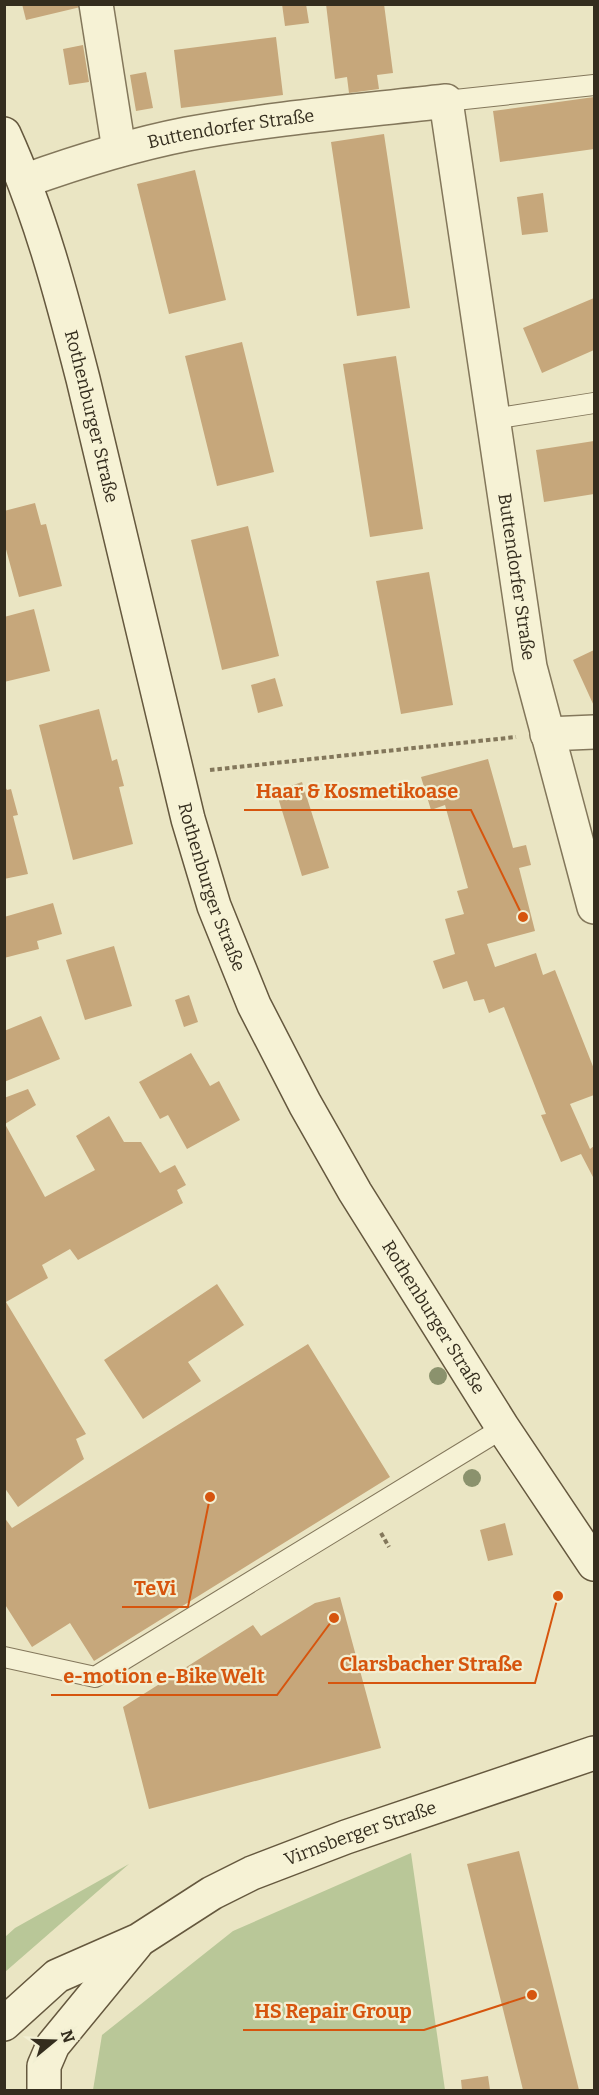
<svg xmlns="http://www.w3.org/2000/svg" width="599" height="2095" font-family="Bitter,serif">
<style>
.green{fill:#b9c798}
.building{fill:#c6a77b}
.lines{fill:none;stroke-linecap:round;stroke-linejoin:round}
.service-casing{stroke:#83775b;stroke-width:22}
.minor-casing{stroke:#83775b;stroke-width:36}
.secondary-casing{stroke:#65583e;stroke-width:36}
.path{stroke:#83775b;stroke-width:4;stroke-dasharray:4.5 3;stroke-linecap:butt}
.service{stroke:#f6f2d5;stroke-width:20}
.minor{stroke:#f6f2d5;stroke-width:33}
.secondary{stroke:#f6f2d5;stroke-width:33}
.tree{fill:#8b926d}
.labels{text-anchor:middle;stroke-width:4.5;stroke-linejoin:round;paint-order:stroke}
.street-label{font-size:18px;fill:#342d1e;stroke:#f2efd2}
.leader{fill:none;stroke:#d6550e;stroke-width:2}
.callout-dot{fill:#d6550e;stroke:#f2efd2;stroke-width:2}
.callout-label{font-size:20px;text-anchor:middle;font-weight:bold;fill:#d6550e;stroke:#f2efd2;stroke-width:4.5;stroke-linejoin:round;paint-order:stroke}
</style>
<rect width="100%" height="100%" fill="#eae5c3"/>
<!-- green -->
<path class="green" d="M 411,1853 L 445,2090 L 93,2090 L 102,2035 L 233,1931 Z
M 129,1864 L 5,1972 L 5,1937 L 15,1928 Z"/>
<!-- building -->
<path class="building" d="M 22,4 L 89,4 L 89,5 L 26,20 Z
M 282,4 L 306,4 L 309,23 L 285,26 Z
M 326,4 L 384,4 L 393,73 L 377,75 L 379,89 L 349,93 L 347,77 L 335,79 Z
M 276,37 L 283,95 L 181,108 L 174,50 Z
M 83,45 L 89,82 L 69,85 L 63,49 Z
M 146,72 L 153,108 L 136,111 L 130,75 Z
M 594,97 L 594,149 L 500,162 L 493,111 Z
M 384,134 L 410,308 L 357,316 L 331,142 Z
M 195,170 L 226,300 L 169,314 L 137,184 Z
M 543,193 L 548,232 L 522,235 L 517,197 Z
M 594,298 L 594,350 L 542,373 L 523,328 Z
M 242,342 L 274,472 L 217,486 L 185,356 Z
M 396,356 L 423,529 L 370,537 L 343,364 Z
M 594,441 L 594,494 L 544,502 L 536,450 Z
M 35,503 L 41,525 L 46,524 L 62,586 L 19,597 L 4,542 L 4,511 Z
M 248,526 L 279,656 L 222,670 L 191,540 Z
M 429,572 L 453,705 L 401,714 L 376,581 Z
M 34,609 L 50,671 L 4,682 L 4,617 Z
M 594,650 L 594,706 L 573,660 Z
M 275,678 L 283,706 L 258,713 L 251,685 Z
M 99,709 L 112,761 L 117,759 L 124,786 L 119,787 L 133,844 L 73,860 L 39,725 Z
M 488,759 L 513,848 L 526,845 L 531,865 L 519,868 L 535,931 L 487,944 L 495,967 L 536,953 L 543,975 L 555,970 L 594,1069 L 594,1095 L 570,1104 L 590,1149 L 594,1146 L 594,1179 L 581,1154 L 561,1162 L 541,1115 L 546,1114 L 504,1007 L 489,1013 L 484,999 L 474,1001 L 467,981 L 443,989 L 433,961 L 455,954 L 445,919 L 464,914 L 457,891 L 468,888 L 445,805 L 431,810 L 421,777 Z
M 302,782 L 329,868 L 302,876 L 276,791 Z
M 4,785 L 7,790 L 11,789 L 18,815 L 13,816 L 28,874 L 4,879 Z
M 53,903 L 62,934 L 37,941 L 39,949 L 4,958 L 4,917 Z
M 114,946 L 132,1006 L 85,1020 L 66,960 Z
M 189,995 L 198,1022 L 184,1027 L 175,1000 Z
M 41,1016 L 60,1059 L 4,1082 L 4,1031 Z
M 191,1053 L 210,1086 L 219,1081 L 240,1120 L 187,1149 L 168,1115 L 160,1119 L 139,1082 Z
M 28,1089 L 36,1105 L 5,1124 L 45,1197 L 95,1170 L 76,1136 L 109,1116 L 124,1142 L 141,1142 L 160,1173 L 175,1165 L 186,1185 L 177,1190 L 183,1203 L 78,1260 L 70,1249 L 42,1265 L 48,1278 L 6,1302 L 86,1434 L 76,1439 L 84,1459 L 18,1507 L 4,1487 L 4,1237 L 6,1236 L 4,1233 L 4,1098 Z
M 217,1284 L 244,1325 L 188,1362 L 201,1381 L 143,1419 L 104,1360 Z
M 308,1344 L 390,1477 L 94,1661 L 70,1623 L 32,1647 L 4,1603 L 4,1517 L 12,1528 Z
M 505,1523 L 513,1555 L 488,1561 L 480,1530 Z
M 340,1597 L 381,1748 L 149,1809 L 123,1707 L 253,1625 L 261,1636 L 315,1603 Z
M 519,1851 L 550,1974 L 579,2090 L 523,2090 L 467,1864 Z
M 488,2076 L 490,2090 L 462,2090 L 461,2080 Z"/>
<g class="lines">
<!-- service casing -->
<g class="service-casing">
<path id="service" d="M 446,101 L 594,85
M 493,419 L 594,403
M 4,1657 L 95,1677 L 503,1428"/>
</g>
<!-- minor casing -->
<g class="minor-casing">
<g id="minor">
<path d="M 96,4 L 119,150"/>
<path id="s1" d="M 24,181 C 77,162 131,145 187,134 C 272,118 359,111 446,101 L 530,667 L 594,907"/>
<path d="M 547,734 L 594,732"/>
</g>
</g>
<!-- secondary casing -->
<g class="secondary-casing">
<g id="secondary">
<path id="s2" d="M 4,134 C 40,213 62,297 83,379 L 188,819 L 214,906 L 254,1005 L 305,1104 L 355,1192 L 503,1428 L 594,1564"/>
<path id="s3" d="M 4,2024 L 57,1976 L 139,1940 L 212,1893 L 252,1873 L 346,1837 L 594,1753"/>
<path d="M 44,2090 L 44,2066 L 53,2045 L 136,1944"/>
</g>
</g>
<!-- path -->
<path class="path" d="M 210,770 L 516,737
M 381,1533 L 389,1547"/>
<!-- service -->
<use href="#service" class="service"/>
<!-- minor -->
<use href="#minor" class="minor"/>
<!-- secondary -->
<use href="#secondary" class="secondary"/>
</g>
<!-- trees -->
<g class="tree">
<circle cx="438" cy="1376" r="9"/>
<circle cx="472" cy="1478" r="9"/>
</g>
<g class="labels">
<!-- street labels -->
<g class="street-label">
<text dy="6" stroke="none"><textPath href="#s1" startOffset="214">Buttendorfer Straße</textPath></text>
<text dy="6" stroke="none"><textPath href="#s2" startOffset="296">Rothenburger Straße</textPath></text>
<text dy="6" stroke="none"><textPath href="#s1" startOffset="912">Buttendorfer Straße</textPath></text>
<text dy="6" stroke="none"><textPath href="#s2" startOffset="782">Rothenburger Straße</textPath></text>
<text dy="6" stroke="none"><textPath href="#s2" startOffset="1268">Rothenburger Straße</textPath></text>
<text dy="6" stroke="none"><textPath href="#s3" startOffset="408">Virnsberger Straße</textPath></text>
</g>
</g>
<!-- callouts -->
<path class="leader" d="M523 917L471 810H244M210 1497L188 1607H122M558 1596L535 1683H328M334 1618L277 1695H51M532 1995L424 2030H243"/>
<g class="callout-dot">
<circle cx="523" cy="917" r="6"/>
<circle cx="210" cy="1497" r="6"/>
<circle cx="558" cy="1596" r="6"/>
<circle cx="334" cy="1618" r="6"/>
<circle cx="532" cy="1995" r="6"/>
</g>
<g class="callout-label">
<text x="357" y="798">Haar &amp; Kosmetikoase</text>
<text x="155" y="1595">TeVi</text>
<text x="431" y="1671">Clarsbacher Straße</text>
<text x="164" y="1683">e-motion e-Bike Welt</text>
<text x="333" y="2018">HS Repair Group</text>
</g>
<!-- border -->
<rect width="599" height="2095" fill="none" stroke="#342d1e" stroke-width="12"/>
<!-- north arrow -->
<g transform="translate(54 2041) rotate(71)" stroke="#f2efd2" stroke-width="4.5" paint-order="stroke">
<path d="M0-4.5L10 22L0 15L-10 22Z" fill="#342d1e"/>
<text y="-9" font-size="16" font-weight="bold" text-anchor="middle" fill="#342d1e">N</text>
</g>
</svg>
